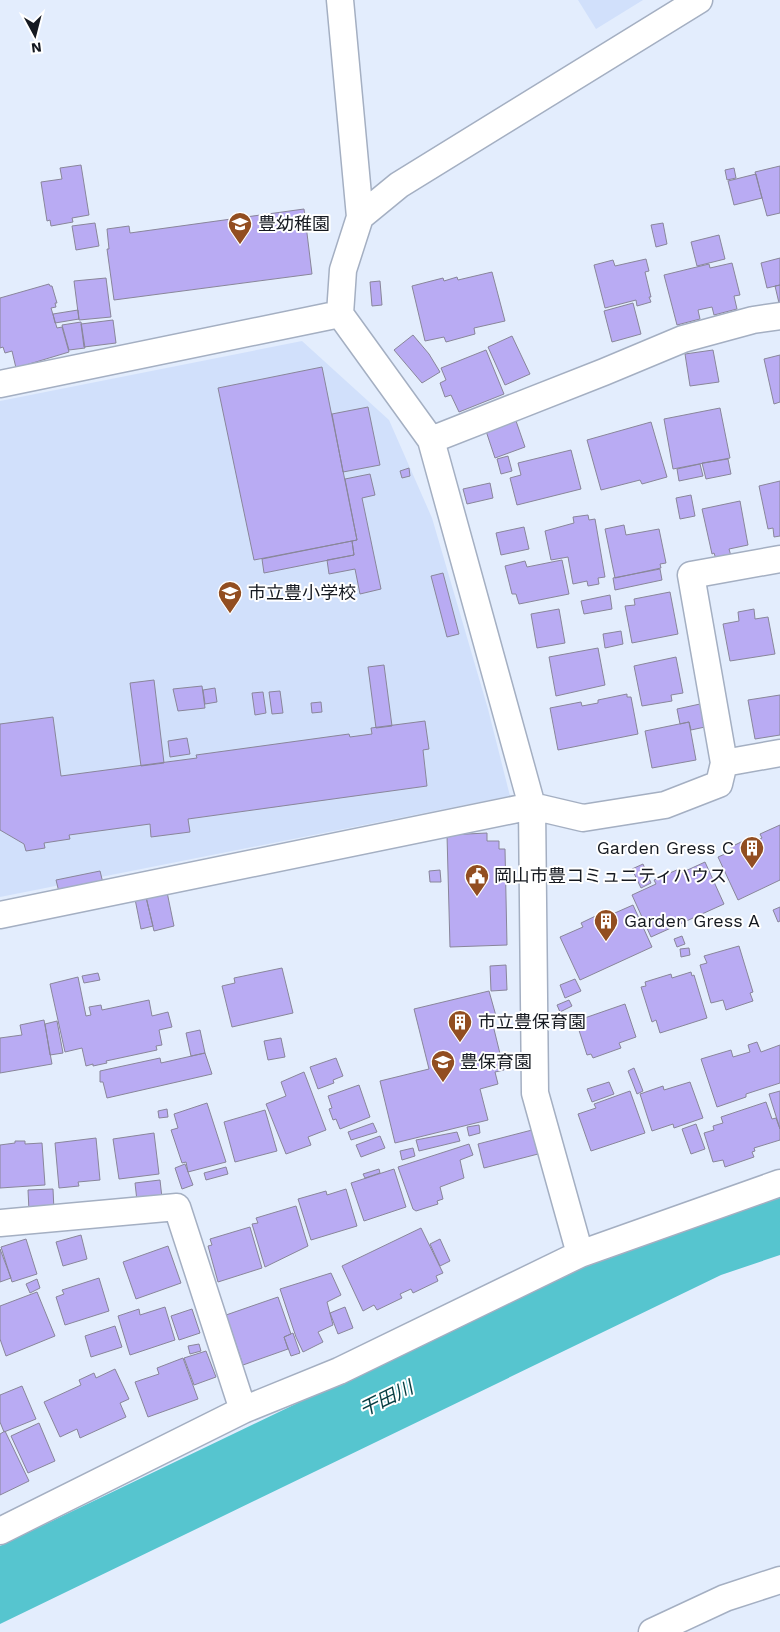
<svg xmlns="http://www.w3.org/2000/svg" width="780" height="1632" font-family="'Work Sans','Noto Sans JP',sans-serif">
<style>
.built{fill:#d1e0fb}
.water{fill:#56c5cf}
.building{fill:#b9abf3;stroke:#89869a}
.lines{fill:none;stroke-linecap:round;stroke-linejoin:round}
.street-casing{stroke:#a4afc2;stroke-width:29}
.street{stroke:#fff;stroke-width:26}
.labels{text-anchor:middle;stroke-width:4;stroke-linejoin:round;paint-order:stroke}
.poi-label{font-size:18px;fill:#151920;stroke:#fff;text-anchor:start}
.water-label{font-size:19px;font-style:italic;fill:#063d41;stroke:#fff}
</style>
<rect width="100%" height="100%" fill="#e3edfd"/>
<!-- built -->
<path class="built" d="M 578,0 L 643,0 L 596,29 Z
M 302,341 L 389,420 L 432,518 L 488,709 L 510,796 L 0,897 L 0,401 Z"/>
<!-- water -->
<path class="water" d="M 780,1184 L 780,1255 L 721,1275 L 0,1624 L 0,1546 L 691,1214 Z"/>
<!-- building -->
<path class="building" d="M 81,165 L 89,215 L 72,218 L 73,222 L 51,226 L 50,220 L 47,221 L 41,182 L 62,179 L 60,168 Z
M 780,166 L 780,213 L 767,216 L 755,172 Z
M 734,168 L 736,178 L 727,180 L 725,170 Z
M 756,174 L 762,198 L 734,205 L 728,181 Z
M 304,209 L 312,274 L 114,300 L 107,249 L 109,249 L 107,229 L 129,226 L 130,233 Z
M 95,223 L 99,246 L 76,250 L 72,226 Z
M 663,223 L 667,244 L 656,247 L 651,225 Z
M 719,235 L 725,259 L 697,266 L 691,242 Z
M 780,258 L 780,285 L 767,288 L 761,263 Z
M 646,259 L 649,271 L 645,272 L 651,297 L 649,297 L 651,302 L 637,306 L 636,300 L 605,308 L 594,265 L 613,260 L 615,266 Z
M 732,263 L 740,295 L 734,296 L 737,309 L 714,315 L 712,307 L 698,310 L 700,319 L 677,325 L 664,275 L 709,264 L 710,268 Z
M 492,272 L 505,321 L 474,328 L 475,334 L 446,342 L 444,337 L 425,341 L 412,286 L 443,278 L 444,281 L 457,277 L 458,280 Z
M 106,278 L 111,317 L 79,320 L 74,281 Z
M 380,281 L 382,305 L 372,306 L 370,282 Z
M 49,284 L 50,286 L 52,286 L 57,303 L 55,303 L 56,307 L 51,308 L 57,328 L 62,327 L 69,352 L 16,368 L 12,351 L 5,353 L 3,347 L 0,348 L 0,298 Z
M 780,285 L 780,303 L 779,303 L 775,286 Z
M 633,303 L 641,334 L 612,342 L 604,311 Z
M 78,310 L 79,319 L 55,323 L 53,314 Z
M 113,320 L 116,343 L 84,347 L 81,324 Z
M 81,322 L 85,348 L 69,350 L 62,325 Z
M 413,335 L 429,354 L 440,372 L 422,383 L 394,350 Z
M 512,336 L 530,374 L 505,385 L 488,347 Z
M 486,350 L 504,394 L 459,412 L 451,395 L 445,397 L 440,383 L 446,380 L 441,368 Z
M 713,350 L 719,382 L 690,386 L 685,354 Z
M 780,355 L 780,402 L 774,404 L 764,359 Z
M 322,367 L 357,540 L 254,560 L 218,388 Z
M 368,407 L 380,465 L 343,472 L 332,414 Z
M 720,408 L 730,458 L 673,469 L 664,419 Z
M 515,418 L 525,447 L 495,458 L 485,428 Z
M 651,422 L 667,477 L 642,484 L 640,480 L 601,490 L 587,440 Z
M 571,450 L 581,489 L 517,505 L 510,478 L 521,475 L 518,463 Z
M 508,456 L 512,471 L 501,474 L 497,459 Z
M 728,459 L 731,474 L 706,479 L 702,463 Z
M 700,464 L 703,476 L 679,481 L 677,469 Z
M 409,468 L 410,476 L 402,478 L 400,471 Z
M 370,474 L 375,495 L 362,498 L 381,589 L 360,594 L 355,569 L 329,574 L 327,560 L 354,555 L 352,541 L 357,540 L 345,479 Z
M 780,481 L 780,536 L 774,537 L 773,528 L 768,529 L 759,486 Z
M 490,483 L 493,498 L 467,504 L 463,489 Z
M 691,495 L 695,516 L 680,519 L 676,498 Z
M 740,501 L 748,545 L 729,549 L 731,556 L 716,559 L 714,553 L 712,554 L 702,509 Z
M 588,515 L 589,520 L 595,519 L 605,577 L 598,578 L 599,584 L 588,586 L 587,581 L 573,584 L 568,557 L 551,560 L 545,531 L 574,523 L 573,517 Z
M 624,525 L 626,535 L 659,529 L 666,563 L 660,564 L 661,568 L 615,578 L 605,529 Z
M 524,527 L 529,549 L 501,555 L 496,533 Z
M 352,541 L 354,555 L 264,573 L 262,559 Z
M 562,560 L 569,594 L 519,604 L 516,594 L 512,594 L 505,566 L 525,561 L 527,567 Z
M 660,569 L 662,580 L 615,590 L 613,578 Z
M 443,573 L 459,634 L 447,637 L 431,576 Z
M 670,592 L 678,634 L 632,643 L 625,606 L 635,605 L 634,599 Z
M 610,595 L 612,609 L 584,614 L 581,601 Z
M 559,609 L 565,643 L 537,648 L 531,614 Z
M 754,609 L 755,619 L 768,617 L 775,654 L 730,661 L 723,624 L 739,621 L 738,612 Z
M 621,631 L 623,644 L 605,648 L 603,634 Z
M 598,648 L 605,685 L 556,696 L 549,657 Z
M 676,657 L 683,693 L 671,695 L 672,701 L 642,706 L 634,666 Z
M 384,665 L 392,726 L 376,728 L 368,667 Z
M 154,680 L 164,763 L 141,766 L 130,683 Z
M 202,686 L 205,708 L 178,711 L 173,689 Z
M 215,688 L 217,702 L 205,704 L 203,690 Z
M 280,691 L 283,713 L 272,714 L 269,692 Z
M 263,692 L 266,713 L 255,715 L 252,693 Z
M 627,694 L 627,697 L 631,697 L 638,734 L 558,750 L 550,708 L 581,702 L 582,706 L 598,703 L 598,700 Z
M 780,695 L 780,735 L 755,739 L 748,700 Z
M 321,702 L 322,712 L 312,713 L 311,703 Z
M 700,704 L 705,727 L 691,730 L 689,722 L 680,724 L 677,709 Z
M 53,717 L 61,776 L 197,758 L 196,755 L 349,734 L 350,737 L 372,734 L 371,728 L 425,721 L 429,749 L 423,750 L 427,786 L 188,819 L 190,832 L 151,837 L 150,824 L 69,835 L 70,839 L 44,843 L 45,848 L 26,851 L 24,844 L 0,830 L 0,724 Z
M 689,722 L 696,760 L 652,768 L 645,731 Z
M 187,738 L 190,754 L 170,757 L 168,741 Z
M 780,825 L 780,880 L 738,900 L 718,857 L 732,851 L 731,847 L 751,837 L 754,842 L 762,838 L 760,834 Z
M 487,833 L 487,841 L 499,841 L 499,849 L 505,849 L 507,945 L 450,947 L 447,835 Z
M 705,862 L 724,904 L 651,937 L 632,895 L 656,884 L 654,880 L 679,869 L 681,873 Z
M 643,864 L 651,883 L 641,888 L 632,869 Z
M 440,870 L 441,882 L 430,882 L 429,871 Z
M 100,871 L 103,883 L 59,892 L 56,880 Z
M 167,892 L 174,926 L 154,931 L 146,897 Z
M 146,897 L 153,926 L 141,929 L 135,899 Z
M 633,905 L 652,947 L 580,980 L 560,937 L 583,927 L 581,923 L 606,911 L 608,916 Z
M 780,907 L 780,921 L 778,922 L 773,910 Z
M 682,936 L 685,944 L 677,947 L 674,939 Z
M 739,946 L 753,992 L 750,993 L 753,1001 L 726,1010 L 723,1000 L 711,1003 L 700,965 L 707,963 L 704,956 Z
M 689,948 L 690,955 L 681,957 L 680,949 Z
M 506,965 L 507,990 L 491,991 L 490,966 Z
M 282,968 L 293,1013 L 232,1027 L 222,986 L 235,983 L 234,978 Z
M 691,972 L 692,976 L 694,975 L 707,1018 L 660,1033 L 656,1020 L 652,1022 L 641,987 L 646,986 L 645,982 L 671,974 L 672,978 Z
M 98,973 L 100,980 L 84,983 L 82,976 Z
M 78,977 L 86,1016 L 91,1015 L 89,1007 L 101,1005 L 102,1010 L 149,1000 L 152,1016 L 168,1012 L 172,1027 L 159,1030 L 162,1045 L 156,1046 L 157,1050 L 106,1061 L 107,1063 L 93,1066 L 93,1064 L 86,1066 L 82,1048 L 65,1052 L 50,984 Z
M 575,979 L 581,991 L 565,998 L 560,985 Z
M 489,991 L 496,1016 L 491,1017 L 504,1070 L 495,1072 L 498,1084 L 480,1089 L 488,1120 L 395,1143 L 380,1081 L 429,1069 L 414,1009 Z
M 569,1000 L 572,1006 L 560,1012 L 557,1005 Z
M 625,1004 L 636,1037 L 619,1043 L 621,1048 L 593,1058 L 591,1054 L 587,1055 L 576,1021 Z
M 44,1020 L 52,1064 L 0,1073 L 0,1038 L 22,1035 L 20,1025 Z
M 57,1021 L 63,1053 L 50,1055 L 45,1024 Z
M 200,1030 L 205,1053 L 191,1056 L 186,1033 Z
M 281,1038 L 285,1057 L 268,1060 L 264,1041 Z
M 757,1042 L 761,1052 L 780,1045 L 780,1083 L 746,1094 L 746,1097 L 717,1107 L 701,1059 L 731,1050 L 733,1057 L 750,1052 L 748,1045 Z
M 205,1053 L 212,1074 L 107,1098 L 103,1082 L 100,1082 L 100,1071 L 160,1058 L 161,1063 Z
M 336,1058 L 343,1076 L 333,1080 L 334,1083 L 318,1089 L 310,1067 Z
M 634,1068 L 643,1091 L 637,1094 L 628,1071 Z
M 304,1072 L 326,1130 L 308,1137 L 311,1145 L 286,1154 L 266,1104 L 286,1096 L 281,1082 Z
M 609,1082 L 614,1094 L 592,1102 L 587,1089 Z
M 690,1082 L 703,1118 L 674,1128 L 673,1124 L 652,1131 L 640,1094 L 663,1086 L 664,1090 Z
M 359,1085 L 370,1117 L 340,1129 L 336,1119 L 333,1120 L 329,1109 L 332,1108 L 328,1096 Z
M 630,1091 L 645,1133 L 591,1151 L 578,1114 L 596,1108 L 594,1104 Z
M 780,1091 L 780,1129 L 769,1094 Z
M 766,1102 L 772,1119 L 776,1118 L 780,1129 L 780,1140 L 754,1148 L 755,1151 L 752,1152 L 754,1157 L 725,1167 L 723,1160 L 713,1162 L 704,1133 L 714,1130 L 713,1126 L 723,1123 L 721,1117 Z
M 207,1103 L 226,1162 L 188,1172 L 186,1162 L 182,1163 L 171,1130 L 178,1128 L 174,1114 Z
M 167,1109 L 168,1117 L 159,1118 L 158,1111 Z
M 265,1110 L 277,1151 L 235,1162 L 224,1122 Z
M 373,1123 L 377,1132 L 351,1140 L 348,1132 Z
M 696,1124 L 705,1149 L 691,1154 L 682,1129 Z
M 479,1125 L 480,1133 L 469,1136 L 467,1127 Z
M 532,1130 L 538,1154 L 484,1168 L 478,1144 Z
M 457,1132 L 460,1141 L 419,1151 L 416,1140 Z
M 154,1133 L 159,1174 L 119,1179 L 113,1139 Z
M 380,1136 L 385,1148 L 361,1157 L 356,1145 Z
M 96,1138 L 100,1180 L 78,1182 L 79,1186 L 59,1188 L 55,1143 Z
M 15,1141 L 25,1141 L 25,1144 L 42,1143 L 45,1185 L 0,1188 L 0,1145 L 15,1143 Z
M 469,1144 L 473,1155 L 460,1160 L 464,1178 L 440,1187 L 443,1199 L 437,1201 L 438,1204 L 416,1211 L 413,1209 L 398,1167 Z
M 413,1148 L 415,1156 L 402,1160 L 400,1151 Z
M 185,1164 L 193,1185 L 182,1189 L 175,1168 Z
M 226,1167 L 228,1174 L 206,1180 L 204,1173 Z
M 379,1169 L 380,1173 L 365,1178 L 363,1174 Z
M 394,1169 L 406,1207 L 364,1221 L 351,1183 Z
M 160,1180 L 162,1198 L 137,1201 L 135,1183 Z
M 53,1189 L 54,1210 L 29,1211 L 28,1190 Z
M 346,1189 L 357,1226 L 311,1240 L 298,1199 L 326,1191 L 327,1195 Z
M 296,1206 L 308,1246 L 265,1267 L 252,1224 L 258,1223 L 256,1218 Z
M 250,1227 L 262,1268 L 218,1282 L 208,1246 L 212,1245 L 210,1239 Z
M 421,1228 L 443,1273 L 436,1276 L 438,1281 L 413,1293 L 411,1289 L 400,1294 L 402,1298 L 377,1310 L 374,1305 L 363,1311 L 342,1266 Z
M 81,1235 L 87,1259 L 63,1266 L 56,1242 Z
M 26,1239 L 37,1274 L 12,1282 L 1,1247 Z
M 440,1239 L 450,1261 L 440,1266 L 430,1244 Z
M 168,1246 L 181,1283 L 136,1299 L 123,1262 Z
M 0,1249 L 11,1278 L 0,1282 Z
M 331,1273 L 341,1295 L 327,1302 L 333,1325 L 318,1332 L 323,1342 L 303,1352 L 296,1337 L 280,1289 Z
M 99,1278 L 109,1311 L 65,1325 L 56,1297 L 64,1294 L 62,1290 Z
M 37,1279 L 40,1288 L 30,1293 L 26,1284 Z
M 37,1292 L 55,1336 L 6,1356 L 0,1339 L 0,1306 Z
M 278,1297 L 291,1334 L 284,1337 L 288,1349 L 243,1365 L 226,1315 Z
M 165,1307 L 175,1340 L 130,1355 L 118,1316 L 139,1309 L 140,1315 Z
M 345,1307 L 353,1328 L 338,1334 L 330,1313 Z
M 192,1309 L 200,1333 L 179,1340 L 171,1316 Z
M 115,1326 L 122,1347 L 91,1357 L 85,1336 Z
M 293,1333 L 300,1353 L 291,1356 L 284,1337 Z
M 199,1344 L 201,1351 L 190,1354 L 188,1346 Z
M 206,1351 L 216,1377 L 194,1385 L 184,1358 Z
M 183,1358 L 198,1399 L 148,1417 L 135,1382 L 159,1374 L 157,1368 Z
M 115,1369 L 129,1399 L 120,1403 L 126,1417 L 80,1438 L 77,1429 L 60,1437 L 44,1402 L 81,1385 L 79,1380 L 94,1373 L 96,1378 Z
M 22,1386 L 36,1419 L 4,1432 L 0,1422 L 0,1395 Z
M 39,1423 L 55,1461 L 28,1473 L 11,1436 Z
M 5,1431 L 29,1481 L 0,1495 L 0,1434 Z"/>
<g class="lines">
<!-- street casing -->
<g class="street-casing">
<path id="street" d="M 340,0 L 360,217 L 343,270 L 340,314 L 431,440 L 532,806 L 535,1093 L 580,1254
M 360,217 L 399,185 L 699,0
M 0,384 L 340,314
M 431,440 L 604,372 L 683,339 L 753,320 L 780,316
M 780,559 L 691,575 L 724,763 L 780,753
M 0,915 L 532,806 L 583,818 L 665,805 L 719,784 L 724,763
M 0,1223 L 177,1207 L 243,1410
M 0,1531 L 243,1410 L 339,1371 L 580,1254 L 780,1183
M 652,1632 L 725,1598 L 780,1580"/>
</g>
<!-- street -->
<use href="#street" class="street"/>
</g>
<!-- icons -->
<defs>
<g id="school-pin" transform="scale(1.25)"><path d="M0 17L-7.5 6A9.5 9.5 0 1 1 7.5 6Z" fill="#924e21" stroke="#fff"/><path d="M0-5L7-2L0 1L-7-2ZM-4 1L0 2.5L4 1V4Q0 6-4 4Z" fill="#fff"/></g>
<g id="building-pin" transform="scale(1.25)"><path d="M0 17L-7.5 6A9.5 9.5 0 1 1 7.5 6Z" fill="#924e21" stroke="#fff"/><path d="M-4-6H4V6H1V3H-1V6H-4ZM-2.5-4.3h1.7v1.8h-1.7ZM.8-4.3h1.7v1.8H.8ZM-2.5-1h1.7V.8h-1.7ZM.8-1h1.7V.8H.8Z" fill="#fff"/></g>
<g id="civic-pin" transform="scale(1.25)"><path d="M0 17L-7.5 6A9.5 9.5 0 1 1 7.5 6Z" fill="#924e21" stroke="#fff"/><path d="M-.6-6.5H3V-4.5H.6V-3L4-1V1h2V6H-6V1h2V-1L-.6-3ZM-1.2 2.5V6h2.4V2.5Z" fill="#fff"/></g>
</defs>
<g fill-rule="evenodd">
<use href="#school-pin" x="240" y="224"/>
<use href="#school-pin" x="230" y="593"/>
<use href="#building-pin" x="752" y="848"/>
<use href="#civic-pin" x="477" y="876"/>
<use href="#building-pin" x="606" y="921"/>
<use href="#building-pin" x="460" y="1022"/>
<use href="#school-pin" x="443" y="1062"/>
</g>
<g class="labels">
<!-- poi labels -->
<g class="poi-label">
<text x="258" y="230">豊幼稚園</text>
<text x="248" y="599">市立豊小学校</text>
<text x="734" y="854" text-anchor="end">Garden Gress C</text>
<text x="494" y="882">岡山市豊コミュニティハウス</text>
<text x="624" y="927">Garden Gress A</text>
<text x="478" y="1028">市立豊保育園</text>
<text x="460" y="1068">豊保育園</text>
</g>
<!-- water labels -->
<g class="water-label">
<text transform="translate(386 1398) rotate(-26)" y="7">干田川</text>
</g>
</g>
<!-- north arrow -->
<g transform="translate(35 35) rotate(173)" stroke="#ffffff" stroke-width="4" paint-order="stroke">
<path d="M0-4L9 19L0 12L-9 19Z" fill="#151920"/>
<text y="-8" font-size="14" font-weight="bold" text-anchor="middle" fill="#151920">N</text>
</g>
</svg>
